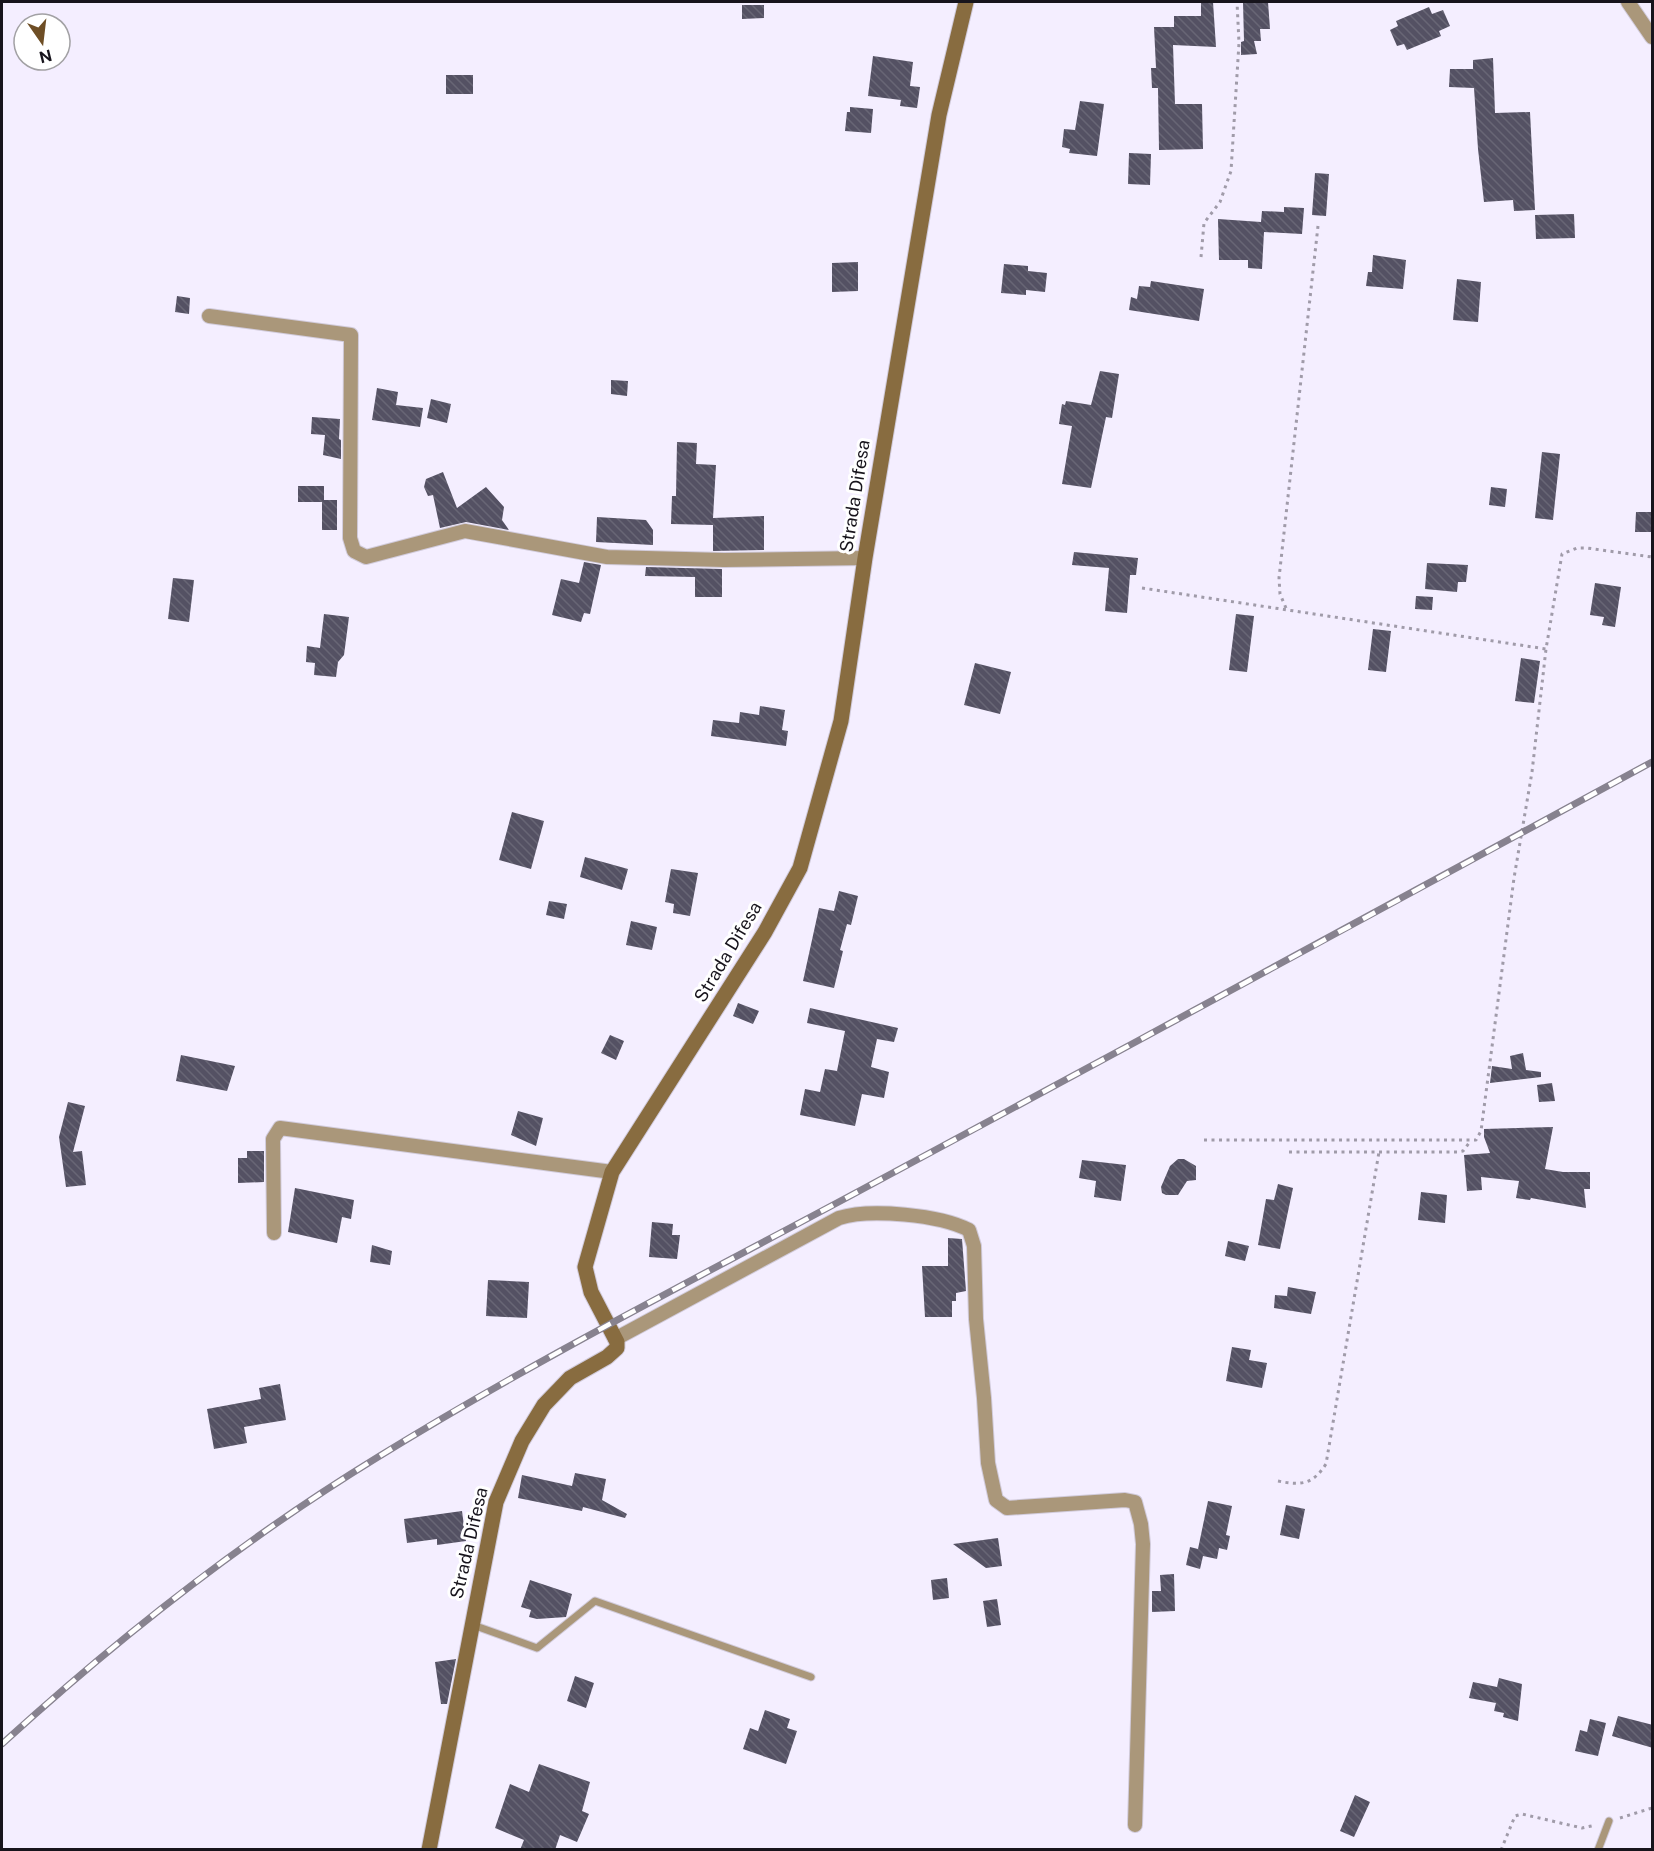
<svg xmlns="http://www.w3.org/2000/svg" width="1654" height="1851" font-family="'Public Sans',sans-serif">
<style>
.building{fill:url(#building-back-hatch)}
.lines{fill:none;stroke-linecap:round;stroke-linejoin:round}
.lane-casing{stroke:#d1cbdb;stroke-width:9}
.street-casing{stroke:#d1cbdb;stroke-width:16}
.secondary-casing{stroke:#d1cbdb;stroke-width:17}
.path{stroke:#a09ba9;stroke-width:3;stroke-dasharray:3 4.5;stroke-linecap:butt}
.lane{stroke:#aa977a;stroke-width:7}
.street{stroke:#aa977a;stroke-width:14}
.secondary{stroke:#886c40;stroke-width:15}
.rail-casing{stroke:#87828f;stroke-width:7}
.rail{stroke:#fff;stroke-width:4.5;stroke-dasharray:14;stroke-linecap:butt}
.labels{text-anchor:middle;stroke-width:6;stroke-linejoin:round;paint-order:stroke}
.street-label{font-size:18px;fill:#17141c;stroke:#fff}
</style>
<defs>
<pattern id="building-back-hatch" width="6" height="6" patternUnits="userSpaceOnUse" patternTransform="scale(1.5)"><rect width="6" height="6" fill="#545163"/><path d="M-1 5l2 2M0 0l6 6M5-1l2 2" fill="none" stroke="#686675"/></pattern>
</defs>
<rect width="100%" height="100%" fill="#f4eeff"/>
<!-- building -->
<path class="building" d="M 1201,2 L 1213,2 L 1216,47 L 1173,45 L 1175,104 L 1202,104 L 1203,149 L 1159,150 L 1158,88 L 1152,88 L 1151,68 L 1156,68 L 1154,27 L 1174,27 L 1174,16 L 1201,16 Z
M 1243,2 L 1268,2 L 1270,29 L 1260,29 L 1261,41 L 1254,41 L 1257,54 L 1241,55 L 1241,42 L 1244,41 Z
M 742,5 L 764,5 L 764,18 L 742,19 Z
M 1429,7 L 1432,14 L 1443,10 L 1450,26 L 1439,31 L 1441,36 L 1407,50 L 1404,44 L 1397,46 L 1390,30 L 1398,26 L 1396,21 Z
M 873,56 L 913,62 L 910,86 L 920,87 L 917,108 L 900,106 L 901,100 L 868,96 Z
M 1493,58 L 1495,113 L 1530,112 L 1535,210 L 1514,211 L 1513,200 L 1484,202 L 1478,149 L 1474,88 L 1449,87 L 1450,69 L 1473,69 L 1473,60 Z
M 446,75 L 473,75 L 473,94 L 446,94 Z
M 1080,101 L 1104,104 L 1097,156 L 1069,153 L 1070,149 L 1062,147 L 1064,129 L 1075,130 Z
M 850,107 L 873,109 L 871,133 L 845,131 L 847,112 L 850,112 Z
M 1129,153 L 1151,154 L 1150,185 L 1128,184 Z
M 1315,173 L 1329,174 L 1326,216 L 1312,215 Z
M 1284,207 L 1304,208 L 1302,234 L 1264,232 L 1262,269 L 1248,268 L 1248,260 L 1219,260 L 1218,219 L 1261,222 L 1262,211 L 1284,212 Z
M 1574,214 L 1575,238 L 1536,239 L 1535,215 Z
M 1373,255 L 1406,260 L 1403,289 L 1366,286 L 1368,272 L 1372,272 Z
M 858,262 L 858,291 L 832,292 L 832,263 Z
M 1004,264 L 1028,266 L 1028,271 L 1047,273 L 1045,292 L 1026,290 L 1026,295 L 1001,293 Z
M 1457,279 L 1481,282 L 1478,322 L 1453,320 Z
M 1151,281 L 1204,289 L 1199,321 L 1129,310 L 1131,297 L 1137,299 L 1139,286 L 1150,287 Z
M 177,296 L 190,298 L 189,314 L 175,312 Z
M 1100,371 L 1119,374 L 1112,418 L 1106,417 L 1091,488 L 1062,484 L 1072,426 L 1059,424 L 1062,404 L 1065,405 L 1066,401 L 1091,405 Z
M 611,380 L 628,381 L 627,396 L 611,394 Z
M 377,388 L 398,392 L 396,405 L 423,408 L 420,427 L 372,420 Z
M 431,399 L 451,404 L 447,423 L 427,418 Z
M 312,417 L 340,419 L 339,439 L 341,440 L 341,459 L 323,455 L 325,435 L 311,434 Z
M 677,442 L 697,443 L 696,464 L 716,465 L 713,518 L 764,516 L 764,550 L 713,551 L 713,522 L 713,525 L 671,524 L 672,496 L 676,496 Z
M 1542,452 L 1560,454 L 1553,520 L 1535,518 Z
M 443,472 L 457,508 L 486,487 L 504,507 L 502,520 L 509,530 L 466,522 L 440,528 L 433,495 L 428,496 L 424,487 L 426,479 Z
M 298,486 L 324,486 L 324,500 L 337,500 L 337,530 L 322,530 L 322,502 L 298,502 Z
M 1491,487 L 1507,489 L 1505,507 L 1489,505 Z
M 1636,512 L 1653,512 L 1652,532 L 1635,532 Z
M 597,517 L 646,520 L 653,530 L 653,545 L 596,542 Z
M 1074,552 L 1138,558 L 1136,575 L 1130,575 L 1127,613 L 1105,611 L 1109,568 L 1072,565 Z
M 584,562 L 601,565 L 590,614 L 584,613 L 581,622 L 552,615 L 561,579 L 579,583 Z
M 1427,563 L 1468,565 L 1466,582 L 1458,582 L 1457,592 L 1425,589 Z
M 646,567 L 722,569 L 722,597 L 695,597 L 695,577 L 645,576 Z
M 173,578 L 194,580 L 189,622 L 168,619 Z
M 1595,583 L 1621,587 L 1615,627 L 1602,625 L 1604,617 L 1590,615 Z
M 1416,596 L 1433,597 L 1432,610 L 1415,609 Z
M 324,614 L 349,617 L 344,655 L 338,662 L 336,677 L 314,675 L 315,663 L 306,662 L 307,646 L 320,648 Z
M 1236,614 L 1254,616 L 1247,672 L 1229,670 Z
M 1373,629 L 1391,631 L 1386,672 L 1368,670 Z
M 1521,658 L 1540,661 L 1534,703 L 1515,701 Z
M 975,663 L 1011,672 L 1000,714 L 964,705 Z
M 760,706 L 785,710 L 782,730 L 788,731 L 786,746 L 711,736 L 713,720 L 739,723 L 740,712 L 759,715 Z
M 512,812 L 544,821 L 531,869 L 499,860 Z
M 585,857 L 628,869 L 622,890 L 580,877 Z
M 671,869 L 698,873 L 690,916 L 673,913 L 674,904 L 665,902 Z
M 839,891 L 858,896 L 851,925 L 847,924 L 840,950 L 843,951 L 834,988 L 803,981 L 819,908 L 834,911 Z
M 549,901 L 567,904 L 564,919 L 546,915 Z
M 631,921 L 657,927 L 652,950 L 626,945 Z
M 738,1003 L 759,1011 L 753,1024 L 733,1016 Z
M 810,1008 L 898,1028 L 894,1042 L 877,1039 L 871,1067 L 889,1072 L 884,1098 L 862,1094 L 855,1126 L 800,1115 L 805,1089 L 820,1092 L 825,1069 L 837,1071 L 845,1031 L 807,1023 Z
M 610,1035 L 624,1041 L 616,1060 L 601,1053 Z
M 1523,1053 L 1526,1070 L 1541,1072 L 1541,1077 L 1490,1083 L 1492,1066 L 1512,1069 L 1510,1056 Z
M 181,1055 L 235,1066 L 227,1091 L 176,1081 Z
M 1552,1083 L 1555,1101 L 1539,1102 L 1537,1085 Z
M 68,1102 L 85,1106 L 73,1152 L 82,1151 L 86,1185 L 66,1187 L 59,1137 Z
M 518,1111 L 543,1118 L 536,1146 L 511,1135 Z
M 1553,1127 L 1545,1169 L 1563,1172 L 1590,1172 L 1590,1189 L 1584,1189 L 1586,1208 L 1531,1198 L 1530,1200 L 1516,1198 L 1519,1181 L 1481,1177 L 1482,1190 L 1467,1191 L 1464,1155 L 1490,1153 L 1484,1137 L 1484,1129 Z
M 247,1151 L 264,1151 L 264,1182 L 238,1183 L 238,1158 L 247,1158 Z
M 1178,1159 L 1184,1159 L 1196,1166 L 1196,1180 L 1187,1181 L 1178,1195 L 1166,1195 L 1162,1193 L 1161,1187 L 1170,1166 Z
M 1082,1160 L 1126,1165 L 1121,1201 L 1094,1197 L 1096,1181 L 1079,1178 Z
M 1278,1184 L 1293,1188 L 1280,1249 L 1258,1245 L 1266,1199 L 1274,1200 Z
M 295,1188 L 354,1200 L 351,1219 L 342,1217 L 337,1243 L 288,1232 Z
M 1421,1192 L 1447,1195 L 1445,1223 L 1418,1220 Z
M 652,1222 L 673,1224 L 672,1235 L 680,1235 L 677,1259 L 649,1257 Z
M 948,1238 L 962,1239 L 966,1291 L 956,1293 L 956,1301 L 952,1301 L 952,1317 L 925,1317 L 922,1266 L 948,1266 Z
M 1228,1241 L 1249,1246 L 1245,1261 L 1225,1256 Z
M 372,1245 L 392,1251 L 390,1265 L 370,1262 Z
M 488,1280 L 529,1282 L 527,1318 L 486,1316 Z
M 1288,1287 L 1316,1292 L 1311,1314 L 1274,1308 L 1275,1295 L 1287,1296 Z
M 1232,1347 L 1251,1350 L 1249,1360 L 1267,1363 L 1262,1388 L 1226,1381 Z
M 280,1384 L 286,1420 L 244,1427 L 247,1443 L 214,1449 L 207,1409 L 261,1399 L 259,1388 Z
M 575,1473 L 606,1479 L 602,1500 L 627,1514 L 625,1518 L 583,1507 L 582,1511 L 518,1498 L 522,1475 L 572,1486 Z
M 1208,1501 L 1232,1506 L 1226,1535 L 1230,1536 L 1227,1550 L 1219,1548 L 1217,1559 L 1203,1556 L 1200,1569 L 1186,1565 L 1190,1547 L 1198,1549 Z
M 1286,1505 L 1305,1509 L 1299,1539 L 1280,1535 Z
M 462,1511 L 466,1541 L 437,1545 L 437,1539 L 407,1543 L 404,1519 Z
M 998,1538 L 1002,1566 L 986,1568 L 953,1544 Z
M 1174,1574 L 1175,1611 L 1152,1612 L 1152,1591 L 1161,1591 L 1160,1575 Z
M 947,1578 L 949,1598 L 933,1600 L 931,1580 Z
M 530,1580 L 572,1594 L 566,1617 L 537,1619 L 529,1617 L 531,1610 L 521,1607 Z
M 997,1599 L 1001,1625 L 987,1627 L 983,1601 Z
M 456,1659 L 447,1704 L 441,1704 L 435,1662 Z
M 575,1676 L 594,1683 L 586,1708 L 567,1701 Z
M 1499,1678 L 1522,1684 L 1518,1721 L 1503,1717 L 1504,1713 L 1494,1711 L 1496,1703 L 1469,1698 L 1473,1682 L 1497,1687 Z
M 765,1710 L 790,1719 L 787,1728 L 797,1731 L 786,1764 L 743,1749 L 750,1728 L 758,1731 Z
M 1618,1716 L 1653,1725 L 1653,1748 L 1612,1736 Z
M 1590,1719 L 1606,1723 L 1598,1756 L 1575,1751 L 1580,1730 L 1587,1732 Z
M 539,1764 L 590,1782 L 582,1811 L 589,1814 L 577,1842 L 560,1835 L 555,1850 L 520,1850 L 524,1840 L 495,1828 L 510,1784 L 529,1792 Z
M 1355,1795 L 1370,1802 L 1354,1837 L 1340,1831 Z"/>
<g class="lines">
<!-- lane casing -->
<g class="lane-casing">
<path id="lane" d="M 473,1625 L 537,1648 L 595,1601 L 811,1677
M 1598,1850 L 1609,1821"/>
</g>
<!-- street casing -->
<g class="street-casing">
<path id="street" d="M 1628,2 L 1652,37
M 209,316 L 351,335 L 350,538 L 354,551 L 366,557 L 465,531 L 607,557 L 724,560 L 865,558
M 274,1233 L 273,1139 L 280,1128 L 612,1172
M 615,1339 L 839,1218 C 870,1208 940,1215 969,1230 L 974,1246 L 976,1319 L 984,1398 L 988,1463 L 996,1500 L 1007,1508 L 1125,1500 L 1135,1502 L 1141,1524 L 1143,1544 L 1135,1825"/>
</g>
<!-- secondary casing -->
<g class="secondary-casing">
<path id="secondary" d="M 429,1850 L 496,1502 L 522,1441 L 544,1405 L 570,1378 L 607,1357 L 617,1348 L 617,1342 L 591,1292 L 585,1267 L 612,1172 L 765,932 L 800,868 L 841,721 L 865,558 L 939,115 L 966,2"/>
</g>
<!-- path -->
<path class="path" d="M 1201,257 L 1204,223 L 1220,202 L 1231,171 L 1239,43 L 1237,2
M 1142,588 L 1546,649
M 1286,608 L 1280,594 L 1279,578 L 1318,226
M 1204,1140 L 1476,1140 L 1481,1131 L 1514,878 L 1532,772 L 1546,649 L 1562,554 L 1577,548 L 1587,548 L 1652,557
M 1289,1152 L 1458,1152 L 1463,1151 L 1469,1143
M 1278,1481 C 1302,1486 1313,1484 1326,1464 L 1379,1152
M 1620,1818 L 1652,1808
M 1501,1850 L 1515,1816 L 1522,1814 L 1582,1828 L 1596,1825"/>
<!-- lane -->
<use href="#lane" class="lane"/>
<!-- street -->
<use href="#street" class="street"/>
<!-- secondary -->
<use href="#secondary" class="secondary"/>
<!-- rail casing -->
<g class="rail-casing">
<path id="rail" d="M 2,1744 C 118,1638 244,1539 378,1457 C 535,1360 699,1277 861,1190 C 1125,1048 1389,905 1652,762"/>
</g>
<!-- rail -->
<use href="#rail" class="rail"/>
</g>
<g class="labels">
<!-- street labels -->
<g class="street-label">
<text transform="translate(855 496) rotate(-81)" y="6">Strada Difesa</text>
<text transform="translate(728 952) rotate(-59)" y="6">Strada Difesa</text>
<text transform="translate(469 1543) rotate(-77)" y="6">Strada Difesa</text>
</g>
</g>
<!-- border -->
<rect width="1654" height="1851" fill="none" stroke="#17141c" stroke-width="6"/>
<!-- north arrow -->
<g transform="translate(42 42) rotate(166)"><circle r="28" fill="#ffffff" stroke="#a2a1a4" stroke-width="1.5"/>
<path d="M0-4.5L10 22L0 15L-10 22Z" fill="#6e4e25"/>
<text y="-9" font-size="16" font-weight="bold" text-anchor="middle" fill="#17141c">N</text>
</g>
</svg>
